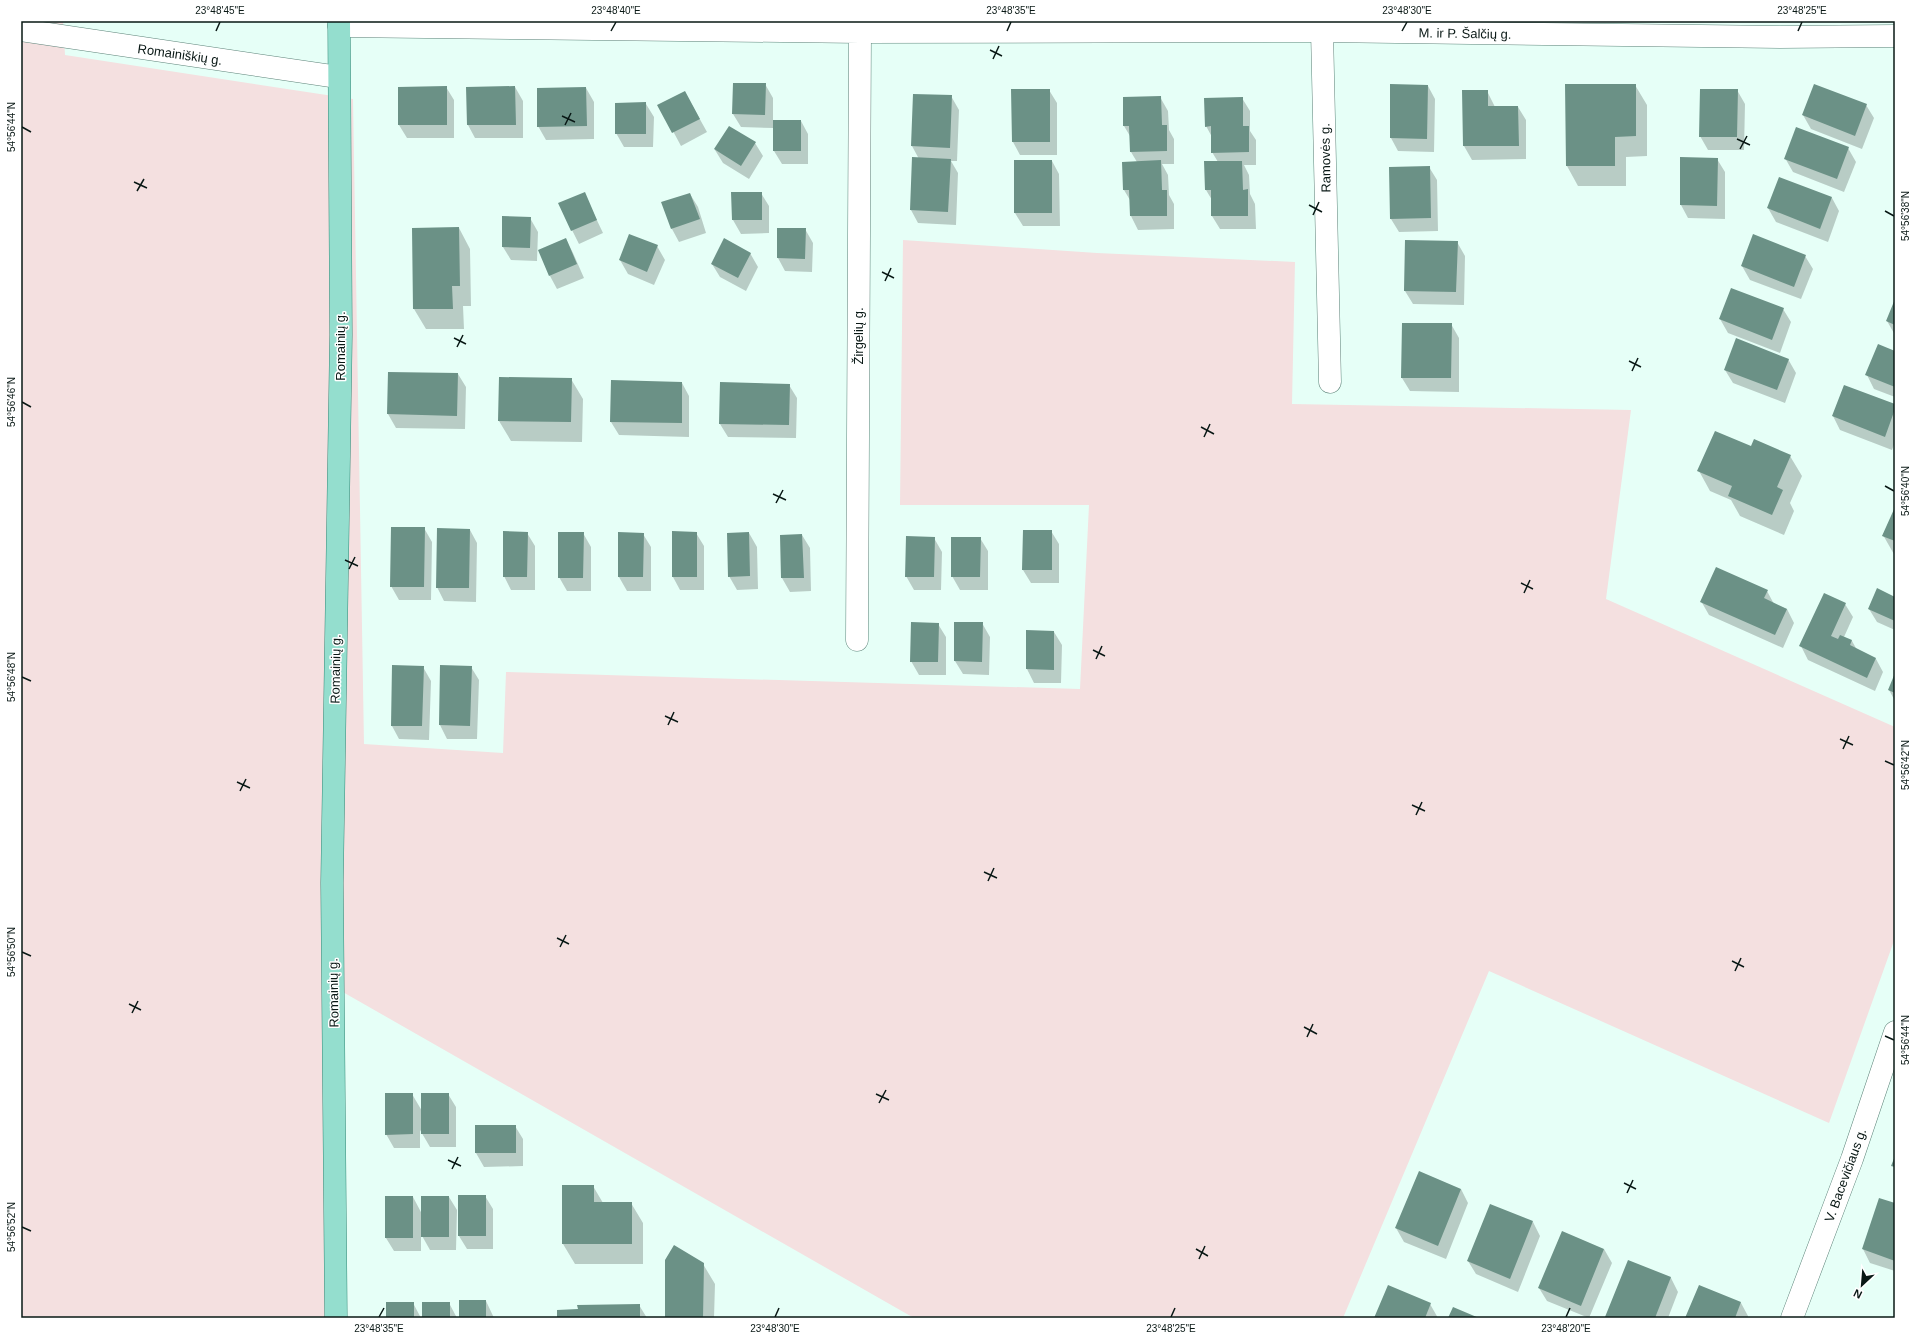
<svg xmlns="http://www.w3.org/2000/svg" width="1916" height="1339" font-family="Helvetica,sans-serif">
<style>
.green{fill:#f4e0e0}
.shadow{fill:#0003}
.building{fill:#6b9186}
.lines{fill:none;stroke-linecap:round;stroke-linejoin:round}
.minor-casing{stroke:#5d8379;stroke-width:23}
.major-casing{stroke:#358a78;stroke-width:23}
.minor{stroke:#fff;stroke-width:22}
.major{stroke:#94dece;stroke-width:22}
.ticks{fill:none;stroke:#091815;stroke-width:1.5}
.labels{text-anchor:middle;stroke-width:3;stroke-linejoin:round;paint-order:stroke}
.street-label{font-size:13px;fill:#091815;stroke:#fff}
.neatline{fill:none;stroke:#091815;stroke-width:1.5}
.ticks-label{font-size:10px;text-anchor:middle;fill:#091815}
</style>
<rect width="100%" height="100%" fill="#e6fff7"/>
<!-- green -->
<path class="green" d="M 21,21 L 63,21 L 65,55 L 353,99 L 364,744 L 503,753 L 506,672 L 1080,689 L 1089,505 L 900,505 L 903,240 L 1097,253 L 1295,262 L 1292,404 L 1631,410 L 1606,599 L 1895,727 L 1895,938 L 1829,1123 L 1489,971 L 1343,1318 L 914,1318 L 341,991 L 338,1318 L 21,1318 Z"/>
<!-- shadow -->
<path class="shadow" d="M 765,84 L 773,98 L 773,121 L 801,121 L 808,134 L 808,164 L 782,164 L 774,151 L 774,128 L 741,127 L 733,114 Z
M 1635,85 L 1647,105 L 1647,156 L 1626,157 L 1626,186 L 1578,186 L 1567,166 Z
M 1428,86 L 1435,99 L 1434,152 L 1398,151 L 1391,138 Z
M 446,87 L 454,100 L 454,138 L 407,138 L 399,125 Z
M 515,87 L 523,101 L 523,138 L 475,138 L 468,125 Z
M 586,88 L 594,102 L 594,139 L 546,140 L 538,126 Z
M 1049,90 L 1057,103 L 1057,155 L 1020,155 L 1013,142 Z
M 1737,90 L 1745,104 L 1744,150 L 1708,150 L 1700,136 Z
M 1463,91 L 1487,91 L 1495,107 L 1518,107 L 1526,120 L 1526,159 L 1472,160 L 1464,146 Z
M 914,95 L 951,96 L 959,110 L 957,161 L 951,161 L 958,173 L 956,225 L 918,223 L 911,210 L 919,159 L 912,146 Z
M 1160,97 L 1168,111 L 1169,130 L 1174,139 L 1174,164 L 1162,164 L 1168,175 L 1169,195 L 1174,204 L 1174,229 L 1138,230 L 1131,216 L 1130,200 L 1124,190 L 1137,162 L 1131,152 L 1130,136 L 1124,126 Z
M 1242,98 L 1250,111 L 1250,131 L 1256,140 L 1256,165 L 1244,165 L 1249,175 L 1250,194 L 1255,204 L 1256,229 L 1220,229 L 1212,216 L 1212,200 L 1206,190 L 1205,162 L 1218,162 L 1212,152 L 1212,137 L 1206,126 Z
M 646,104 L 654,117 L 653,147 L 624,147 L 616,133 Z
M 659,105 L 692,105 L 707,132 L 681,146 Z
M 1866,105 L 1874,118 L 1862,149 L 1811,129 L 1803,115 Z
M 755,143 L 763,156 L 749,179 L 723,163 L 715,150 Z
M 1848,148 L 1856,162 L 1844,192 L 1793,172 L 1785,158 Z
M 1717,159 L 1725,172 L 1725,219 L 1688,218 L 1681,205 Z
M 1052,161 L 1059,174 L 1060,226 L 1023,226 L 1015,213 Z
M 1429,167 L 1437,180 L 1438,231 L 1399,232 L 1391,219 L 1390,168 Z
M 584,193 L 603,233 L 579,244 L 572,230 Z
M 732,193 L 761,193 L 769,206 L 769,233 L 741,234 L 733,220 Z
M 690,194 L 698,207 L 706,233 L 679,242 L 672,229 Z
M 1832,198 L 1839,211 L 1828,242 L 1776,222 L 1768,208 Z
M 530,218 L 538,232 L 537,261 L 511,260 L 503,247 Z
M 459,228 L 470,249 L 471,306 L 463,306 L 464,329 L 426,329 L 414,309 L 413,229 Z
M 805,229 L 813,243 L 812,272 L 785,271 L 778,258 Z
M 566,239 L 573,253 L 584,278 L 557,289 L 550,276 Z
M 1457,242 L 1465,256 L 1464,305 L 1413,304 L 1405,291 Z
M 657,246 L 665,260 L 654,285 L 628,274 L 620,260 Z
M 750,253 L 758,267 L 746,291 L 720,277 L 712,264 Z
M 1805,256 L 1813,269 L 1801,299 L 1750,280 L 1742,266 Z
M 1895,301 L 1895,335 L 1887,321 Z
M 1783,309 L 1791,322 L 1780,353 L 1728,333 L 1720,319 Z
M 1451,324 L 1459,338 L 1459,392 L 1410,391 L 1402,378 Z
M 1895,352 L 1895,397 L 1874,389 L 1867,375 Z
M 1788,359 L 1796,373 L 1785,403 L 1733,383 L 1725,370 Z
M 389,373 L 458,374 L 466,387 L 465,429 L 396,428 L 388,414 Z
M 571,379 L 583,399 L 582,442 L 511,441 L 499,421 Z
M 682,383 L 689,396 L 689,437 L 619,435 L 611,422 Z
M 789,385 L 797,398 L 796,438 L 728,437 L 720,424 Z
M 1844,386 L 1895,405 L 1895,442 L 1892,450 L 1840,430 L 1833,416 Z
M 1752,448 L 1790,456 L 1802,476 L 1790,503 L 1794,511 L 1784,535 L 1740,516 L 1731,500 L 1710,491 L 1699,471 Z
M 1895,509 L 1895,556 L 1883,535 Z
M 424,528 L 432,542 L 431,600 L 399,600 L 391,586 Z
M 470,530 L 477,543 L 476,602 L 444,601 L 437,587 Z
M 1051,531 L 1059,544 L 1059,583 L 1031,583 L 1023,570 Z
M 527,533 L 535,546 L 535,590 L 511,590 L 504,576 Z
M 583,533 L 591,547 L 591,591 L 567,591 L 559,577 Z
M 619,533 L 643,534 L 651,547 L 651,591 L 627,591 L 619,577 Z
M 696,533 L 704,546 L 704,590 L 680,590 L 673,577 Z
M 749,533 L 757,547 L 758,589 L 737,590 L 729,576 Z
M 802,535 L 810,548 L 811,591 L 790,592 L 782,578 L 781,536 Z
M 934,538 L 942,552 L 941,590 L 914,590 L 906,576 Z
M 980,538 L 988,551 L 988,590 L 960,590 L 952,576 Z
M 1767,591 L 1774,604 L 1787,609 L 1794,623 L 1783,648 L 1709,615 L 1701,601 Z
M 1895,598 L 1895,630 L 1877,622 L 1869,609 Z
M 1845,604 L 1853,617 L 1844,637 L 1852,641 L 1857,650 L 1876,659 L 1883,672 L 1875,691 L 1808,660 L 1801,646 Z
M 982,623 L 990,637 L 989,675 L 963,674 L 955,661 Z
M 938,624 L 946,637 L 946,675 L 919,675 L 911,661 Z
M 1027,631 L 1054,632 L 1062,645 L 1061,683 L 1034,683 L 1027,669 Z
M 441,666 L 471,667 L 479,680 L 477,739 L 447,739 L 440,725 Z
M 423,667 L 431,681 L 429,740 L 399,739 L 392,726 Z
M 1895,676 L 1895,701 L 1889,690 Z
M 412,1094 L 422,1111 L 448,1094 L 456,1107 L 456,1147 L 430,1147 L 420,1130 L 420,1148 L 394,1148 L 386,1134 Z
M 476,1126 L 515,1126 L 523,1139 L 523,1166 L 484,1167 L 476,1153 Z
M 593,1186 L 603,1203 L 631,1203 L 643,1223 L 643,1264 L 575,1264 L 563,1244 Z
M 1461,1189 L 1468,1203 L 1446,1259 L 1404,1242 L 1396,1228 Z
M 485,1196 L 493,1209 L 493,1249 L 467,1249 L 459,1236 Z
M 413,1197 L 422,1214 L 449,1197 L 457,1210 L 456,1250 L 430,1250 L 421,1234 L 421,1251 L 394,1251 L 386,1238 Z
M 1895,1204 L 1895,1271 L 1870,1263 L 1863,1249 Z
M 1533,1222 L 1540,1236 L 1518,1292 L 1476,1274 L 1468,1261 Z
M 1604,1249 L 1612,1263 L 1589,1318 L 1547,1301 L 1539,1288 Z
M 1629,1261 L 1671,1278 L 1678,1292 L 1668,1318 L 1607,1318 Z
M 703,1264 L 715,1284 L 714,1318 L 666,1318 Z
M 486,1301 L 494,1318 L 460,1318 Z
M 413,1303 L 421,1318 L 387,1318 Z
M 449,1303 L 457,1318 L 423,1318 Z
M 1741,1303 L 1748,1316 L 1748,1318 L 1686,1318 Z
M 1430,1304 L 1438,1318 L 1376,1318 Z
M 639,1305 L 647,1318 L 558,1318 Z"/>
<!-- building -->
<path class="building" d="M 733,83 L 766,83 L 765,115 L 732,114 Z
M 1390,84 L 1428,85 L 1427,139 L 1390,138 Z
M 1565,84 L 1636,84 L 1636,136 L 1615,137 L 1615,166 L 1566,166 Z
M 1814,84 L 1867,104 L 1855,136 L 1802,115 Z
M 447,86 L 447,125 L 398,125 L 398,87 Z
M 515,86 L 516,125 L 467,125 L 466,87 Z
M 586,87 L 587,126 L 537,127 L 537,88 Z
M 1011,89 L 1050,89 L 1050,142 L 1012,142 Z
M 1700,89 L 1738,89 L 1737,137 L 1699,137 Z
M 1462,90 L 1488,90 L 1488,106 L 1518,106 L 1519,146 L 1463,146 Z
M 685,91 L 700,119 L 672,133 L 657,105 Z
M 913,94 L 952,95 L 950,148 L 911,146 Z
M 1161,96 L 1162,125 L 1167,125 L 1167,151 L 1130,152 L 1129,126 L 1123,126 L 1123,97 Z
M 1243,97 L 1243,126 L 1249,126 L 1249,152 L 1211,153 L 1211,126 L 1205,127 L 1204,98 Z
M 646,102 L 646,134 L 615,134 L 615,103 Z
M 773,120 L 801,120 L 801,151 L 773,151 Z
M 729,126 L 756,142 L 741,166 L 714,149 Z
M 1796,127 L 1849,147 L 1837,179 L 1784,159 Z
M 912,157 L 951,159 L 948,212 L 910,210 Z
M 1680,157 L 1718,158 L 1717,206 L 1680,205 Z
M 1014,160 L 1052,160 L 1052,213 L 1014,213 Z
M 1161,160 L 1162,190 L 1167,190 L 1167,216 L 1130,216 L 1129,190 L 1123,190 L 1122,162 Z
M 1204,161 L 1242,161 L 1243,190 L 1248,189 L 1248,216 L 1211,216 L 1211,190 L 1205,190 Z
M 1430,166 L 1431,218 L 1390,219 L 1389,167 Z
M 1779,177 L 1832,197 L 1820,229 L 1767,208 Z
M 585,192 L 597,220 L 571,231 L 558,203 Z
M 731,192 L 762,192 L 762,220 L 732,220 Z
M 690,193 L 700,219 L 671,229 L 661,202 Z
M 502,216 L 531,217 L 530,248 L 502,247 Z
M 459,227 L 460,286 L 452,286 L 453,309 L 413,309 L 412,228 Z
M 777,228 L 806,228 L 805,259 L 777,258 Z
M 629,234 L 658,245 L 647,272 L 619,260 Z
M 1753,234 L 1806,255 L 1794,287 L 1741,266 Z
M 566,238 L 577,264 L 549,276 L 538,250 Z
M 724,238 L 751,253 L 738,278 L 711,264 Z
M 1405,240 L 1458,241 L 1456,292 L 1404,291 Z
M 1731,288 L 1784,308 L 1772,340 L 1719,319 Z
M 1895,299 L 1895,325 L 1886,321 Z
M 1402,323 L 1452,323 L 1451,378 L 1401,378 Z
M 1736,338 L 1789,359 L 1777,390 L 1724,370 Z
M 1878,344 L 1895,351 L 1895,387 L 1865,375 Z
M 388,372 L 458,373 L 457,416 L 387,414 Z
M 499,377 L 572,378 L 571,422 L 498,421 Z
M 611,380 L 682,382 L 682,423 L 610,422 Z
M 720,382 L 790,384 L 789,425 L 719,424 Z
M 1844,385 L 1895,404 L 1895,409 L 1885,437 L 1832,416 Z
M 1715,431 L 1751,446 L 1754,439 L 1791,455 L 1777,487 L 1783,490 L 1772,515 L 1728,496 L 1732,486 L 1697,471 Z
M 1895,507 L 1895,541 L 1882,536 Z
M 391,527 L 425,527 L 424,587 L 390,587 Z
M 437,528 L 470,529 L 469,588 L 436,588 Z
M 1023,530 L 1052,530 L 1052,570 L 1022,570 Z
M 503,531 L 528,532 L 527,577 L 503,577 Z
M 672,531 L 697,532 L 697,577 L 672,577 Z
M 558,532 L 584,532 L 583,578 L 558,578 Z
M 618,532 L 644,533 L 643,577 L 618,577 Z
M 749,532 L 750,576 L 728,577 L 727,533 Z
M 802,534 L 804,578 L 781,578 L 780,535 Z
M 906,536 L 935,537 L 934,577 L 905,577 Z
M 951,537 L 981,537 L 980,577 L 951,577 Z
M 1716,567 L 1768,590 L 1764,598 L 1787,609 L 1775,635 L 1700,602 Z
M 1877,588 L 1895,597 L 1895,621 L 1868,609 Z
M 1824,593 L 1846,603 L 1831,636 L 1838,639 L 1840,635 L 1852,640 L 1850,645 L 1876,658 L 1867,678 L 1799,646 Z
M 911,622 L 939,623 L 938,662 L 910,662 Z
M 954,622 L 983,622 L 982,662 L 954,661 Z
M 1026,630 L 1054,631 L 1054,670 L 1026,669 Z
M 392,665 L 424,666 L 422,726 L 391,726 Z
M 440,665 L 472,666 L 470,726 L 439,725 Z
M 1895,673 L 1895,693 L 1888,690 Z
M 385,1093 L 413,1093 L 413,1134 L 385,1135 Z
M 421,1093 L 449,1093 L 449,1134 L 421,1134 Z
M 475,1125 L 516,1125 L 516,1153 L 475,1153 Z
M 1895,1156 L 1895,1167 L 1891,1166 Z
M 1419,1171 L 1461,1189 L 1438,1246 L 1395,1228 Z
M 562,1185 L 594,1185 L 594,1202 L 632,1202 L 632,1244 L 562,1244 Z
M 458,1195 L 486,1195 L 486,1236 L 458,1236 Z
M 385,1196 L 413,1196 L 413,1238 L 385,1238 Z
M 421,1196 L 449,1196 L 449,1237 L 421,1237 Z
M 1879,1198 L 1895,1203 L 1895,1261 L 1862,1249 Z
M 1490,1204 L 1533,1221 L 1510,1279 L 1467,1261 Z
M 1562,1231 L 1604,1249 L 1581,1306 L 1538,1288 Z
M 674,1245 L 704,1263 L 703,1318 L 665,1318 L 665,1260 Z
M 1628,1260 L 1671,1277 L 1655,1318 L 1605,1317 Z
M 1388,1285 L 1431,1303 L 1425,1318 L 1374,1318 Z
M 1699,1285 L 1741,1302 L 1735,1318 L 1685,1318 Z
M 459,1300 L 486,1300 L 486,1318 L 459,1318 Z
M 386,1302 L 414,1302 L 414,1318 L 386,1318 Z
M 422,1302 L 450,1302 L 450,1318 L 422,1318 Z
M 640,1304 L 640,1318 L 557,1318 L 557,1310 L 578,1309 L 577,1305 Z
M 1453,1307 L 1479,1318 L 1448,1318 Z"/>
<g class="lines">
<!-- minor casing -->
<g class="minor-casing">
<path id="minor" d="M 339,26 L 860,32 L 1322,31 L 1780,37 L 1895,36
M 21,30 L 338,77
M 1322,31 L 1330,382
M 857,640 L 860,32
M 1792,1318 L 1852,1159 L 1895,1032"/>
</g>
<!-- major casing -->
<g class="major-casing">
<path id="major" d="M 336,1318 L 332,883 L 341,335 L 339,21"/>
</g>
<!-- minor -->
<use href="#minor" class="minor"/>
<!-- major -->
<use href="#major" class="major"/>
</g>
<!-- ticks -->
<path class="ticks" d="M 216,31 L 220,22M 611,31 L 616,22M 1007,31 L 1011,22M 1402,31 L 1407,22M 1798,31 L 1802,22M 990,50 L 1002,56M 993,59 L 999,46M 562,116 L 575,122M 565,125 L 571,113M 22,127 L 31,132M 1737,139 L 1750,145M 1740,149 L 1747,136M 134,182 L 147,188M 137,191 L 144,179M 1309,205 L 1322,212M 1885,211 L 1894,216M 1313,215 L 1319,202M 882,272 L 894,278M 885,281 L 891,268M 454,338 L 466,344M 457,347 L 463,335M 1629,361 L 1641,367M 1632,371 L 1638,358M 22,402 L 31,407M 1201,427 L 1214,434M 1204,437 L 1210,424M 1885,486 L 1894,491M 773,494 L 786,500M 776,503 L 783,490M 345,560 L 358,566M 349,569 L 355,557M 1521,583 L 1533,589M 1524,593 L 1530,580M 1093,650 L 1105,656M 1096,659 L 1102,646M 22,677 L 31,681M 665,716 L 678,722M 668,725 L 674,712M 1840,739 L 1853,745M 1843,749 L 1849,736M 1885,761 L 1894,765M 237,782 L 250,788M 240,791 L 246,779M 1412,805 L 1425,811M 1416,815 L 1422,802M 984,872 L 997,878M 988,881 L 994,868M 557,938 L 569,944M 560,947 L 566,935M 22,952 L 31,956M 1732,961 L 1744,967M 1735,971 L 1741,958M 129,1004 L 141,1010M 132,1013 L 138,1001M 1304,1027 L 1317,1034M 1885,1036 L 1894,1040M 1307,1037 L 1313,1024M 876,1094 L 889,1100M 879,1103 L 886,1090M 448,1160 L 461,1166M 452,1169 L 458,1157M 1624,1183 L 1636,1189M 1627,1193 L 1633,1180M 22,1227 L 31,1231M 1196,1249 L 1208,1256M 1199,1259 L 1205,1246M 379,1317 L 384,1308M 775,1317 L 779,1308M 1171,1317 L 1175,1308M 1566,1317 L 1570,1308"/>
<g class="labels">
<!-- street labels -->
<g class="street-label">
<text transform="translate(1465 33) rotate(1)" y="5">M. ir P. Šalčių g.</text>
<text transform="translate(180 54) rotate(8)" y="5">Romainiškių g.</text>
<text transform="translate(1325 158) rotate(-91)" y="5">Ramovės g.</text>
<text transform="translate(858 336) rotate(-90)" y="5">Žirgelių g.</text>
<text transform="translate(340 346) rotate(-90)" y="5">Romainių g.</text>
<text transform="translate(335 669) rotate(-89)" y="5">Romainių g.</text>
<text transform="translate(333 993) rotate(-91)" y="5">Romainių g.</text>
<text transform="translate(1845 1175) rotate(-70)" y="5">V. Bacevičiaus g.</text>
</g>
</g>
<!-- border -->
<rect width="1916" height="1339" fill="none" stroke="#ffffff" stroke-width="44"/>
<!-- north arrow -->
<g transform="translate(1862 1285) rotate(206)" stroke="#ffffff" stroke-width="3" paint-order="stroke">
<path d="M0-3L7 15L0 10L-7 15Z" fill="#091815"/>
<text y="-6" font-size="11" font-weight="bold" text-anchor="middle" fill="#091815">N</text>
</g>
<rect x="22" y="22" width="1872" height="1295" class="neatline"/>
<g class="ticks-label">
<text x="220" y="14">23°48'45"E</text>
<text x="616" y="14">23°48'40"E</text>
<text x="1011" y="14">23°48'35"E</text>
<text x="1407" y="14">23°48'30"E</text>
<text x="1802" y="14">23°48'25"E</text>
<text transform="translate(11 127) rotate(-90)" y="4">54°56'44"N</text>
<text transform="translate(1905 216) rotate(-90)" y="4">54°56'38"N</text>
<text transform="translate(11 402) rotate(-90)" y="4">54°56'46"N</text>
<text transform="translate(1905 491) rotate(-90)" y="4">54°56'40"N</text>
<text transform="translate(11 677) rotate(-90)" y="4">54°56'48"N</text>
<text transform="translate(1905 765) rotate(-90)" y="4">54°56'42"N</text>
<text transform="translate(11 952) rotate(-90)" y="4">54°56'50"N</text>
<text transform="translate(1905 1040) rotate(-90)" y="4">54°56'44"N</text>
<text transform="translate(11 1227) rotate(-90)" y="4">54°56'52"N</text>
<text x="379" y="1332">23°48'35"E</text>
<text x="775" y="1332">23°48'30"E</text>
<text x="1171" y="1332">23°48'25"E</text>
<text x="1566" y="1332">23°48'20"E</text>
</g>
</svg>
